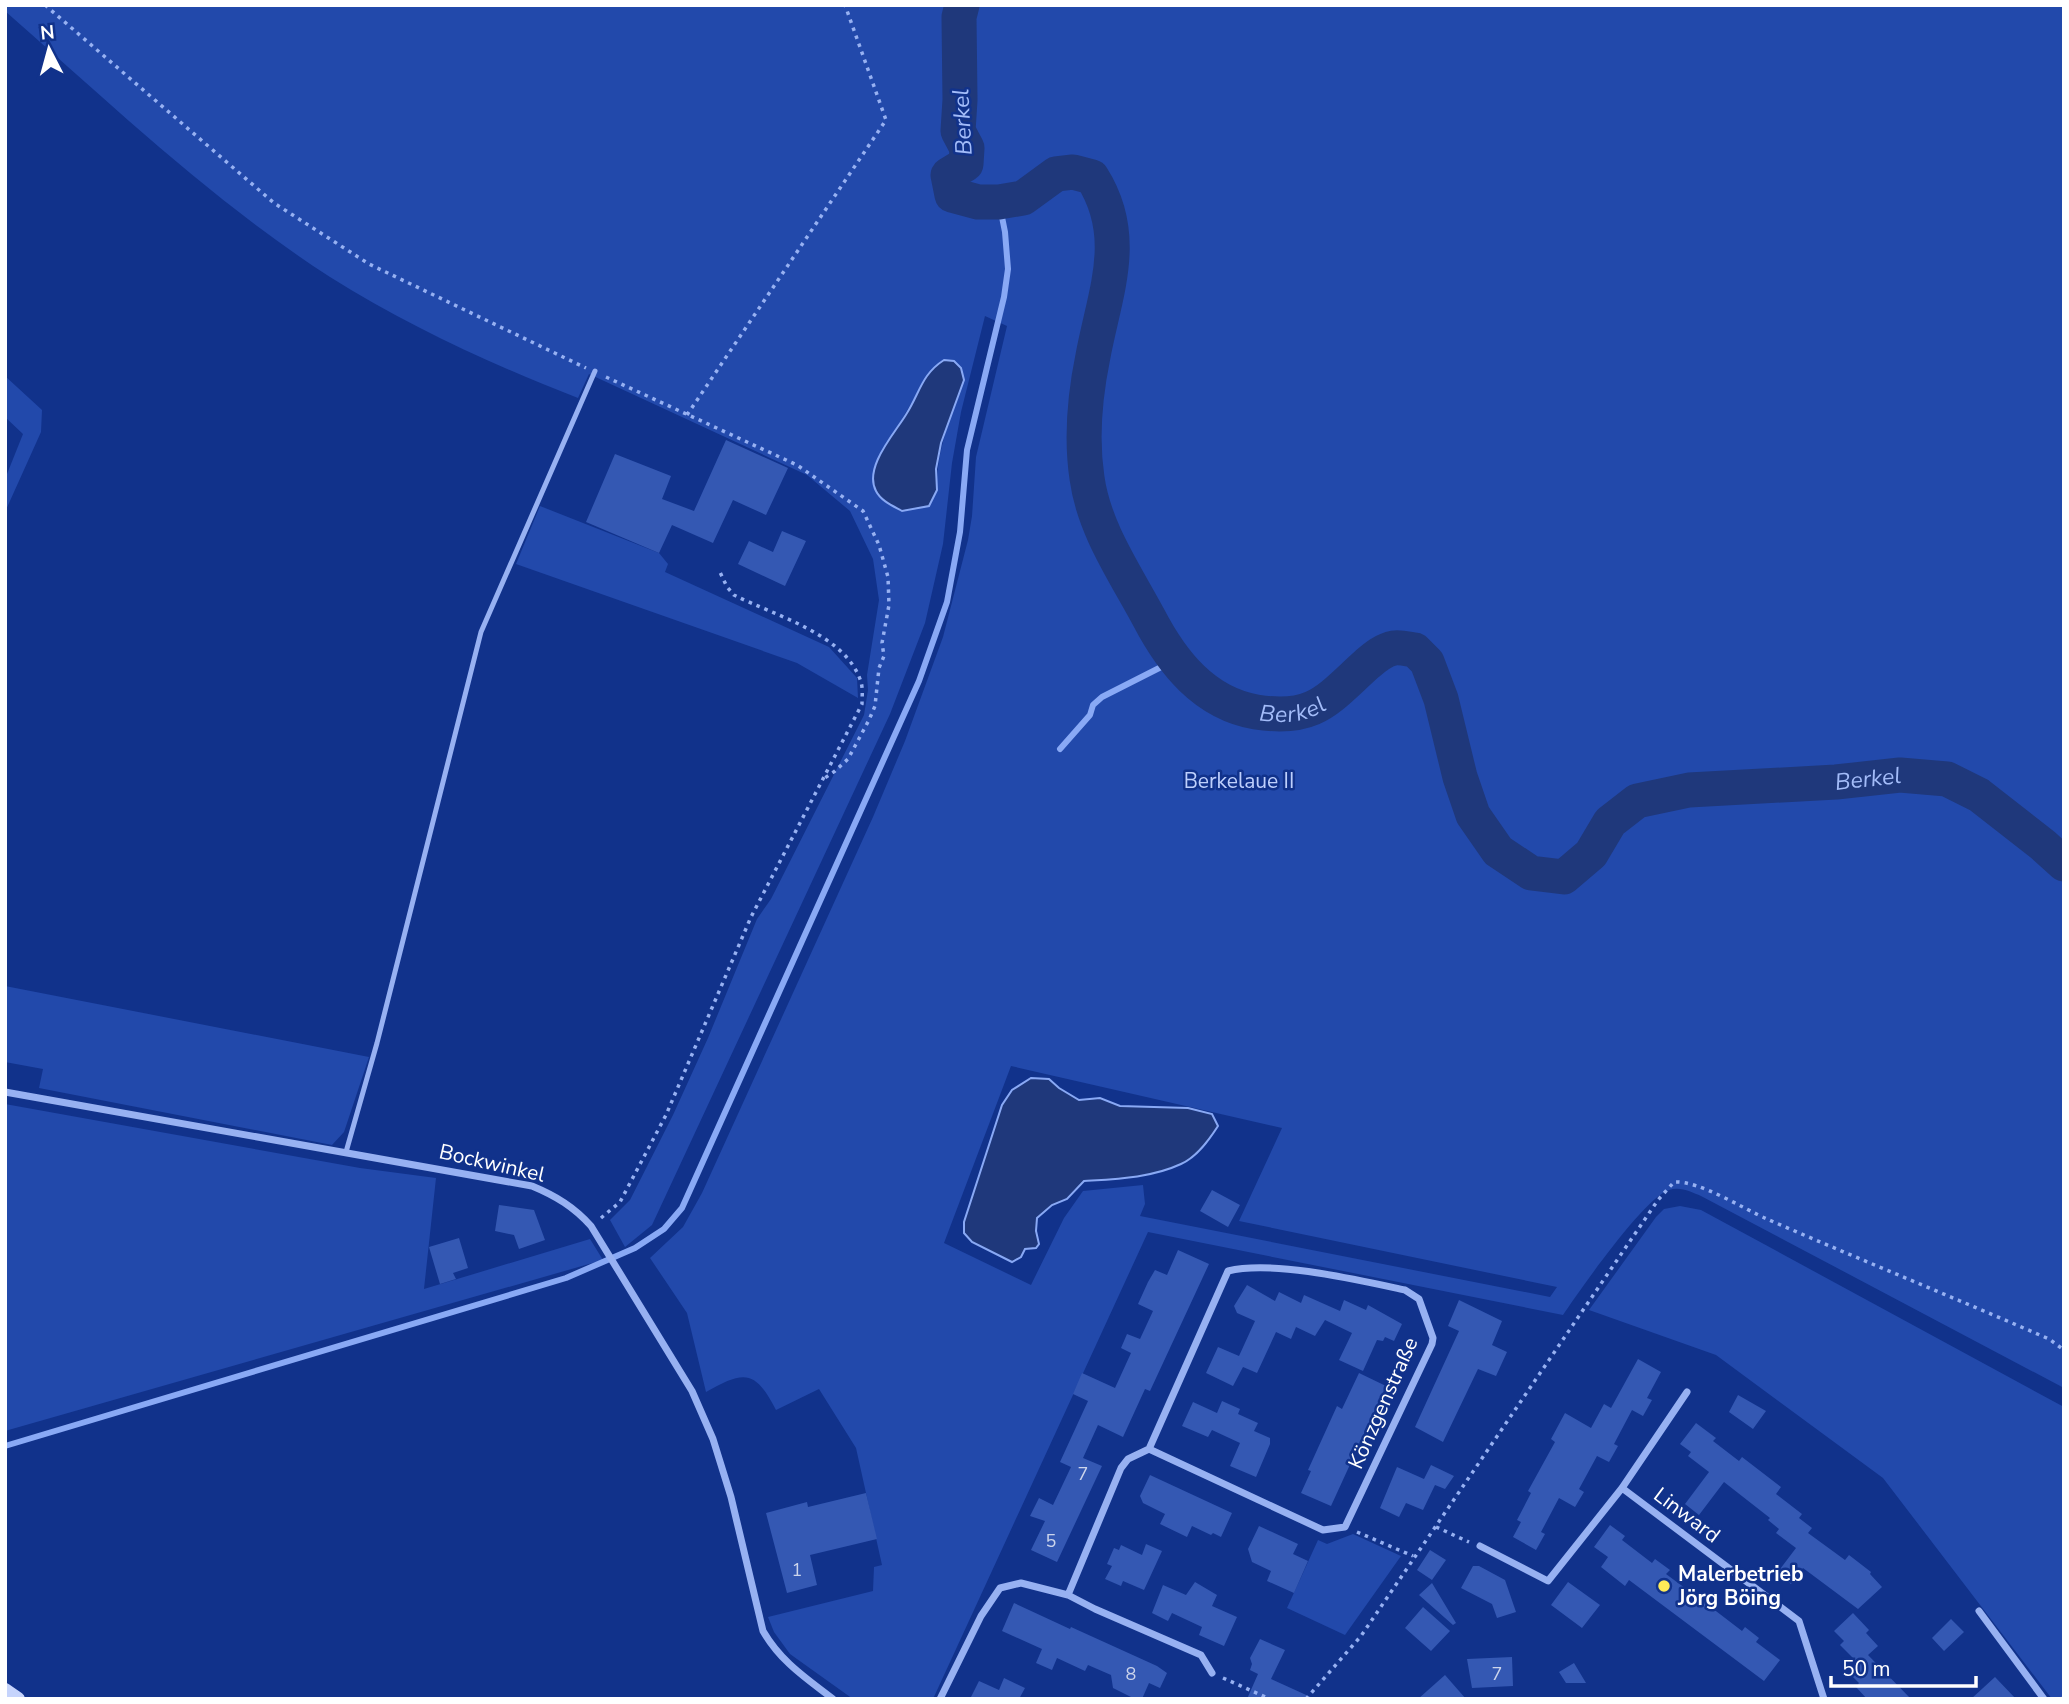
<svg xmlns="http://www.w3.org/2000/svg" width="2069" height="1704" font-family="'Nunito Sans',sans-serif">
<style>
.green{fill:#2249ab;fill-rule:evenodd}
.water{fill:#1f387b;stroke:#89a9f5;stroke-width:2}
.lines{fill:none;stroke-linecap:round;stroke-linejoin:round}
.stream{stroke:#89a9f5;stroke-width:6}
.river{stroke:#1f387b;stroke-width:35}
.building{fill:#3458b3}
.path{stroke:#97b1f2;stroke-width:3.5;stroke-dasharray:3.5 5;stroke-linecap:butt}
.lane{stroke:#97b1f2;stroke-width:5}
.street{stroke:#97b1f2;stroke-width:7}
.secondary{stroke:#c6d4fc;stroke-width:14}
.poi-dot{fill:#ffeb58;stroke:#11328b;stroke-width:2.5}
.labels{text-anchor:middle;stroke-width:5;stroke-linejoin:round;paint-order:stroke}
.number-label{font-size:18px;fill:#ccd5ec}
.park-label{font-size:21px;fill:#bed0fd;stroke:#11328b}
.street-label{font-size:21px;fill:#fff;stroke:#11328b}
.poi-label{font-size:21px;font-weight:bold;fill:#fff;stroke:#11328b;text-anchor:start}
.water-label{font-size:23px;font-style:italic;fill:#a3bcf9;stroke:#11328b}
</style>
<rect width="100%" height="100%" fill="#11328b"/>
<!-- green -->
<path class="green" d="M 5,5 L 2064,5 L 2064,1388 L 1701,1196 C 1692,1192 1680,1186 1669,1190 C 1644,1198 1580,1290 1563,1315 L 1148,1232 L 933,1699 L 853,1699 L 790,1654 L 774,1632 L 768,1617 L 873,1591 L 874,1567 L 882,1565 L 856,1448 L 819,1389 L 776,1410 C 755,1370 745,1370 706,1392 L 687,1313 L 650,1258 L 683,1227 L 702,1193 L 873,817 L 905,741 L 943,637 L 968,540 L 972,516 L 976,457 L 1007,326 L 985,316 L 961,412 L 952,463 L 943,544 L 925,623 L 890,714 L 652,1225 L 625,1247 L 610,1220 L 630,1200 L 673,1115 L 708,1038 L 757,919 L 771,899 L 864,715 L 868,690 L 867,675 L 879,600 L 873,559 L 850,511 L 807,475 L 589,374 L 578,398 C 493,365 408,326 330,277 C 212,201 110,103 5,11 ZM 964,380 C 951,417 936,450 937,490 L 881,454 L 915,397 ZM 1011,1066 L 1282,1128 L 1239,1221 L 1557,1287 L 1550,1297 L 1140,1216 L 1145,1204 L 1143,1185 L 1083,1191 L 1064,1218 L 1031,1285 L 944,1243 Z
M 5,376 L 42,410 L 41,432 L 5,512 L 5,479 L 23,434 L 5,417 Z
M 540,506 L 659,553 L 668,564 L 665,572 L 829,647 L 857,678 L 858,698 L 797,663 L 516,564 Z
M 5,986 L 369,1057 L 344,1132 L 332,1145 L 39,1088 L 43,1069 L 5,1062 Z
M 5,1104 L 360,1168 L 436,1178 L 424,1289 L 590,1239 L 603,1260 L 5,1431 Z
M 1680,1206 L 1701,1210 L 2064,1407 L 2064,1699 L 2052,1699 L 1883,1478 L 1716,1355 L 1589,1310 L 1656,1217 L 1664,1209 Z
M 1353,1534 L 1401,1556 L 1345,1635 L 1287,1608 L 1318,1540 L 1327,1544 Z"/>
<!-- water -->
<path class="water" d="M 944,360 L 954,361 L 961,368 L 964,380 L 941,443 L 936,469 L 937,490 L 929,506 L 902,511 C 893,506 881,501 876,491 C 863,467 896,432 907,413 C 920,392 922,374 944,360 Z
M 1031,1078 L 1049,1079 L 1059,1088 L 1079,1100 L 1100,1098 L 1120,1106 L 1188,1108 L 1212,1114 L 1218,1126 C 1209,1140 1197,1157 1181,1164 C 1151,1178 1116,1179 1084,1181 L 1067,1199 L 1052,1205 L 1037,1218 L 1036,1231 L 1039,1244 L 1036,1248 L 1025,1249 L 1021,1257 L 1012,1262 L 972,1242 L 964,1233 L 964,1222 L 1002,1105 L 1012,1090 Z"/>
<g class="lines">
<!-- stream -->
<path class="stream" d="M 1060,749 L 1090,715 L 1093,705 L 1102,697 L 1175,660
M 5,1446 L 566,1278 L 635,1248 L 664,1229 L 682,1208 L 919,681 L 947,602 L 960,532 L 967,450 L 1004,297 L 1008,269 L 1005,232 L 999,202"/>
<!-- river -->
<path class="river" id="s1" d="M 962,5 L 959,17 L 960,100 L 958,131 L 967,148 L 966,164 L 948,175 L 952,195 L 978,202 L 999,202 L 1023,198 L 1056,174 L 1073,172 L 1092,177 C 1130,237 1105,292 1093,356 C 1085,395 1081,438 1087,478 C 1094,529 1125,573 1149,618 C 1172,662 1204,703 1256,712 C 1315,721 1327,700 1367,664 C 1374,658 1383,650 1394,648 C 1400,647 1408,649 1415,650 L 1427,662 L 1441,699 L 1460,777 L 1473,815 L 1498,851 L 1531,873 L 1564,877 L 1591,854 L 1610,822 L 1637,801 L 1689,790 L 1836,782 L 1900,775 L 1947,779 L 1979,795 L 2043,845 L 2064,864"/>
</g>
<!-- building -->
<path class="building" d="M 726,440 L 788,468 L 766,515 L 733,500 L 713,543 L 672,525 L 659,553 L 586,522 L 615,454 L 671,476 L 662,499 L 694,511 Z
M 782,531 L 806,541 L 785,586 L 738,564 L 749,541 L 773,552 Z
M 1212,1190 L 1240,1205 L 1228,1227 L 1200,1211 Z
M 499,1205 L 534,1210 L 545,1240 L 519,1249 L 514,1235 L 495,1231 Z
M 459,1238 L 468,1268 L 453,1273 L 456,1279 L 440,1284 L 429,1247 Z
M 1178,1250 L 1209,1264 L 1150,1391 L 1145,1389 L 1123,1437 L 1098,1425 L 1083,1458 L 1102,1466 L 1057,1562 L 1031,1550 L 1045,1521 L 1030,1516 L 1039,1498 L 1053,1505 L 1071,1467 L 1060,1462 L 1088,1401 L 1073,1394 L 1082,1373 L 1115,1388 L 1131,1353 L 1121,1348 L 1127,1334 L 1140,1339 L 1153,1311 L 1138,1304 L 1148,1282 L 1155,1270 L 1167,1275 Z
M 1247,1285 L 1275,1301 L 1279,1292 L 1301,1303 L 1304,1295 L 1340,1311 L 1344,1300 L 1366,1310 L 1368,1305 L 1402,1324 L 1394,1341 L 1385,1337 L 1383,1341 L 1377,1340 L 1363,1371 L 1339,1360 L 1352,1333 L 1325,1320 L 1315,1336 L 1296,1327 L 1291,1339 L 1276,1332 L 1257,1373 L 1243,1367 L 1233,1386 L 1206,1373 L 1218,1347 L 1239,1356 L 1255,1321 L 1237,1313 L 1234,1306 Z
M 1459,1300 L 1502,1321 L 1492,1345 L 1507,1352 L 1496,1376 L 1478,1369 L 1443,1442 L 1415,1427 L 1459,1331 L 1448,1326 Z
M 1638,1359 L 1661,1372 L 1647,1398 L 1652,1400 L 1643,1416 L 1632,1410 L 1614,1444 L 1618,1446 L 1609,1462 L 1597,1456 L 1579,1489 L 1584,1492 L 1575,1507 L 1559,1498 L 1541,1532 L 1545,1534 L 1536,1550 L 1513,1537 L 1521,1522 L 1517,1520 L 1531,1493 L 1528,1491 L 1555,1442 L 1551,1439 L 1565,1413 L 1591,1428 L 1604,1404 L 1611,1408 Z
M 1359,1373 L 1386,1386 L 1331,1506 L 1301,1493 L 1311,1471 L 1308,1470 L 1337,1406 L 1342,1409 Z
M 1738,1395 L 1766,1411 L 1753,1429 L 1729,1412 Z
M 1222,1401 L 1240,1409 L 1238,1414 L 1258,1423 L 1254,1431 L 1270,1438 L 1270,1444 L 1256,1477 L 1230,1466 L 1240,1443 L 1212,1430 L 1208,1437 L 1182,1426 L 1193,1402 L 1217,1413 Z
M 1696,1423 L 1716,1438 L 1713,1441 L 1739,1461 L 1742,1457 L 1781,1487 L 1776,1494 L 1802,1514 L 1799,1518 L 1812,1528 L 1808,1533 L 1845,1560 L 1849,1555 L 1871,1572 L 1870,1574 L 1882,1587 L 1858,1609 L 1803,1568 L 1791,1584 L 1777,1573 L 1796,1548 L 1776,1533 L 1779,1529 L 1768,1520 L 1770,1518 L 1724,1482 L 1699,1515 L 1685,1504 L 1709,1472 L 1688,1456 L 1691,1452 L 1680,1444 Z
M 1431,1465 L 1454,1476 L 1445,1489 L 1435,1485 L 1423,1510 L 1406,1503 L 1399,1517 L 1380,1508 L 1397,1467 L 1424,1479 Z
M 1150,1475 L 1232,1513 L 1221,1537 L 1213,1533 L 1211,1535 L 1192,1526 L 1187,1537 L 1160,1524 L 1165,1514 L 1143,1503 L 1140,1496 Z
M 866,1493 L 877,1539 L 810,1555 L 817,1585 L 787,1593 L 766,1513 L 807,1502 L 808,1507 Z
M 1610,1525 L 1625,1536 L 1622,1540 L 1652,1563 L 1655,1559 L 1670,1570 L 1666,1574 L 1697,1597 L 1700,1593 L 1715,1604 L 1712,1608 L 1742,1631 L 1745,1627 L 1759,1638 L 1756,1642 L 1780,1660 L 1764,1681 L 1629,1580 L 1625,1586 L 1601,1567 L 1608,1557 L 1594,1547 Z
M 1259,1526 L 1298,1544 L 1293,1554 L 1308,1561 L 1294,1593 L 1267,1581 L 1271,1571 L 1252,1562 L 1248,1549 Z
M 1146,1544 L 1162,1551 L 1144,1590 L 1123,1581 L 1121,1586 L 1105,1579 L 1112,1566 L 1107,1564 L 1114,1548 L 1119,1550 L 1121,1545 L 1142,1555 Z
M 1430,1550 L 1446,1560 L 1432,1580 L 1417,1570 Z
M 1473,1566 L 1479,1566 L 1505,1580 L 1516,1612 L 1497,1618 L 1492,1604 L 1461,1588 Z
M 1195,1582 L 1217,1595 L 1212,1606 L 1237,1617 L 1224,1646 L 1199,1635 L 1202,1627 L 1172,1613 L 1168,1621 L 1152,1613 L 1163,1585 L 1186,1595 Z
M 1568,1582 L 1600,1605 L 1582,1628 L 1551,1605 Z
M 1432,1583 L 1456,1623 L 1453,1625 L 1419,1595 Z
M 1014,1603 L 1070,1629 L 1071,1627 L 1157,1666 L 1167,1673 L 1160,1688 L 1149,1683 L 1142,1699 L 1135,1699 L 1113,1688 L 1111,1675 L 1088,1665 L 1085,1671 L 1057,1658 L 1052,1670 L 1036,1663 L 1042,1649 L 1002,1631 Z
M 1423,1607 L 1450,1631 L 1431,1651 L 1405,1628 Z
M 1853,1613 L 1869,1630 L 1866,1633 L 1878,1646 L 1868,1655 L 1911,1699 L 1867,1699 L 1856,1687 L 1859,1683 L 1849,1673 L 1859,1664 L 1840,1645 L 1844,1641 L 1834,1631 Z
M 1951,1619 L 1964,1632 L 1944,1651 L 1932,1638 Z
M 1260,1639 L 1285,1650 L 1271,1679 L 1315,1699 L 1247,1699 L 1258,1674 L 1250,1670 L 1252,1664 L 1250,1658 Z
M 1512,1657 L 1513,1686 L 1472,1688 L 1467,1659 Z
M 1574,1663 L 1586,1683 L 1566,1683 L 1559,1672 Z
M 1445,1675 L 1466,1699 L 1418,1699 Z
M 1995,1677 L 2016,1699 L 1971,1699 Z
M 1004,1678 L 1025,1688 L 1019,1699 L 970,1699 L 979,1681 L 999,1690 Z"/>
<g class="lines">
<!-- path -->
<path class="path" d="M 45,5 L 274,203 L 369,264 L 586,368
M 606,377 L 797,465 L 863,511 L 879,545 L 888,577 L 889,605 L 882,643 L 884,656 L 879,668 L 875,706 L 869,720 L 848,759 L 835,771 L 822,780
M 687,415 L 886,120 L 845,5
M 601,1218 L 620,1202 L 666,1115 L 751,917 L 862,704 C 862,697 863,689 861,682 C 846,634 775,616 734,595 L 727,587 L 719,570
M 1436,1527 L 1469,1542
M 1357,1532 L 1413,1556
M 1223,1678 L 1270,1699
M 1306,1699 L 1361,1636 L 1658,1200 L 1674,1182 C 1698,1180 1744,1209 1767,1219 C 1861,1260 1955,1298 2049,1339 L 2064,1350
M 2062,1699 L 2064,1697"/>
<!-- lane -->
<path class="lane" d="M 346,1152 L 377,1043 L 481,632 L 595,371"/>
<!-- street -->
<path class="street" d="M 5,1092 L 532,1186 C 556,1196 574,1207 591,1226 L 692,1391 L 713,1439 L 731,1497 L 763,1631 C 781,1662 806,1678 833,1699
M 1622,1488 L 1799,1621 L 1824,1699
M 1480,1546 L 1548,1581 L 1622,1488 L 1687,1392
M 1068,1595 L 1095,1609 L 1201,1655 L 1212,1673
M 1979,1611 L 2044,1699
M 940,1699 L 981,1616 L 1000,1588 L 1021,1583 L 1068,1595 L 1121,1468 L 1128,1459 L 1149,1449 L 1228,1271 C 1273,1260 1358,1280 1405,1290 L 1419,1299 L 1433,1338 L 1432,1344 L 1345,1527 L 1323,1530 L 1149,1449"/>
<!-- secondary -->
<path class="secondary" d="M 5,1690 L 18,1699"/>
</g>
<!-- markers -->
<circle class="poi-dot" cx="1664" cy="1586" r="7"/>
<g class="labels">
<!-- number labels -->
<g class="number-label">
<text x="1083" y="1480">7</text>
<text x="1051" y="1547">5</text>
<text x="797" y="1576">1</text>
<text x="1131" y="1680">8</text>
<text x="1497" y="1680">7</text>
</g>
<!-- park labels -->
<g class="park-label">
<text x="1239" y="788">Berkelaue II</text>
</g>
<!-- street labels -->
<g class="street-label">
<text transform="translate(492 1163) rotate(13)" y="7">Bockwinkel</text>
<text transform="translate(1383 1403) rotate(-66)" y="7">Könzgenstraße</text>
<text transform="translate(1687 1515) rotate(37)" y="7">Linward</text>
</g>
<!-- poi labels -->
<g class="poi-label">
<text x="1678" y="1581">Malerbetrieb<tspan x="1678" dy="24">Jörg Böing</tspan></text>
</g>
<!-- water labels -->
<g class="water-label">
<text transform="translate(962 122) rotate(-93)" y="8">Berkel</text>
<text dy="8" stroke="none"><textPath href="#s1" startOffset="999">Berkel</textPath></text>
<text dy="8" stroke="none"><textPath href="#s1" startOffset="1776">Berkel</textPath></text>
</g>
</g>
<!-- border -->
<rect width="2069" height="1704" fill="none" stroke="#ffffff" stroke-width="14"/>
<!-- north arrow -->
<g transform="translate(49 49) rotate(354)" stroke="#11328b" stroke-width="5" paint-order="stroke">
<path d="M0-5L12 26L0 18L-12 26Z" fill="#ffffff"/>
<text y="-10" font-size="19" font-weight="bold" text-anchor="middle" fill="#ffffff">N</text>
</g>
<!-- scale -->
<path d="M1831 1676v10h145v-10" fill="none" stroke="#ffffff" stroke-width="3.5"/>
<text x="1842" y="1676" font-size="21" fill="#ffffff" stroke="#11328b" stroke-width="5" paint-order="stroke">50 m</text>
</svg>
